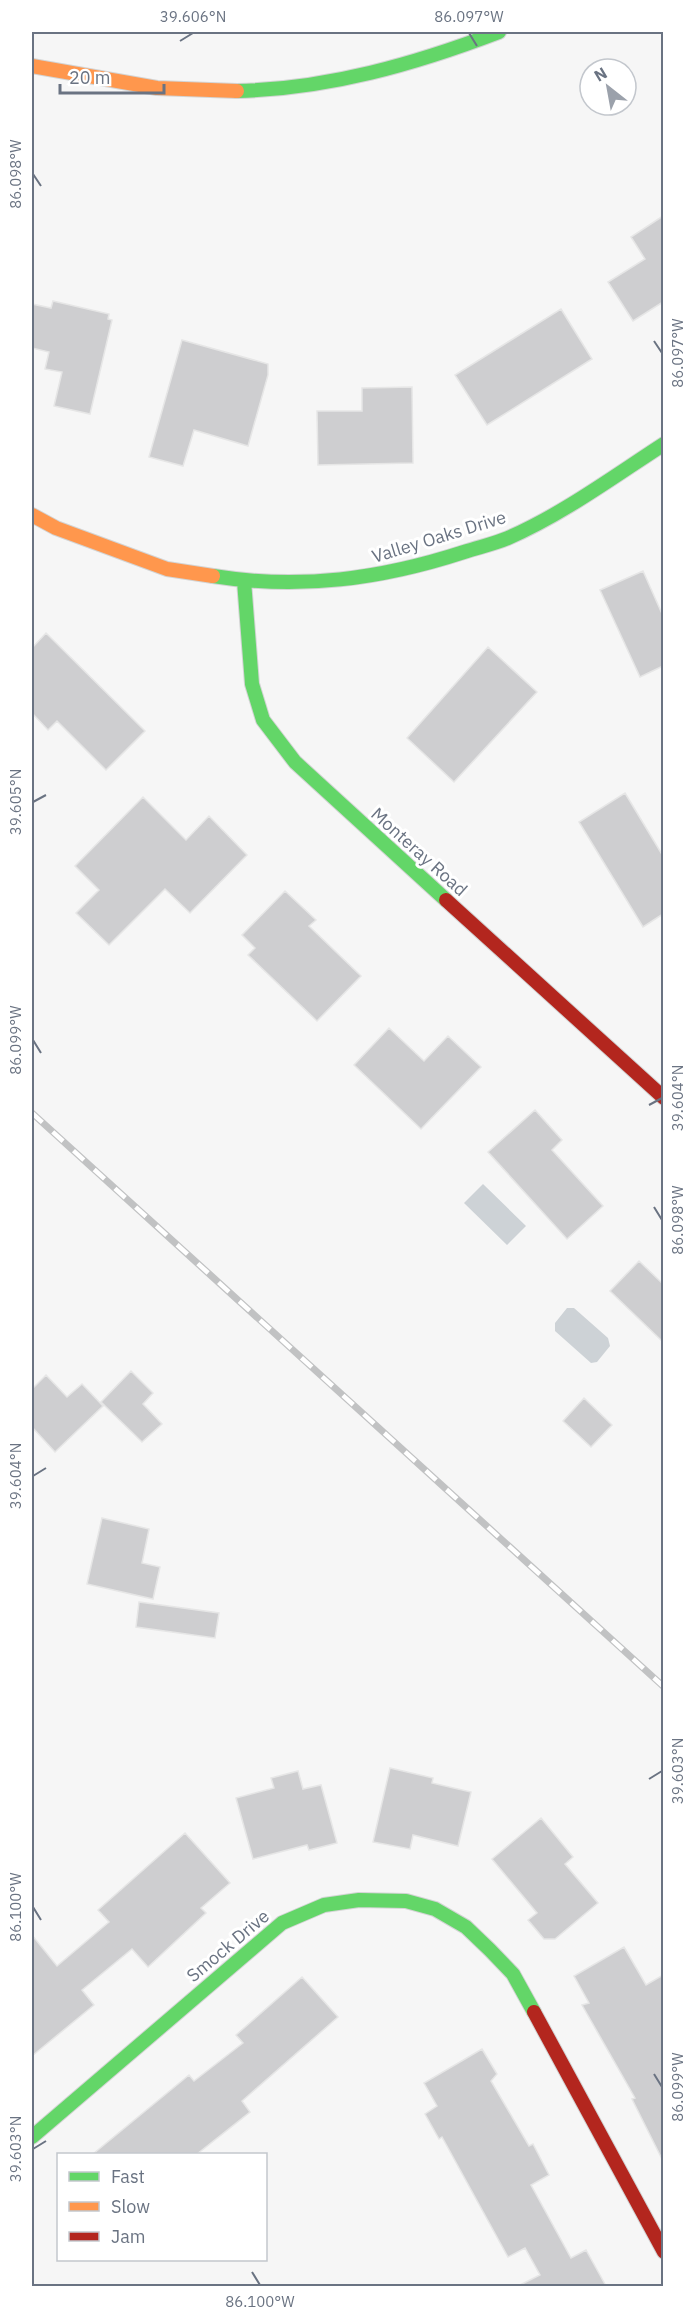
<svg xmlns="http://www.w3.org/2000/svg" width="695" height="2318" font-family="'IBM Plex Sans',sans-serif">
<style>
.water{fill:#cdd2d6}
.building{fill:#ceced0;stroke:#e6e6e6;stroke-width:1.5}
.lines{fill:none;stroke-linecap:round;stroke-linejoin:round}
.fast-casing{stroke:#d3d4d4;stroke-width:16}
.slow-casing{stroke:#d3d4d4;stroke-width:16}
.jam-casing{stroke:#d3d4d4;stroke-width:16}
.fast{stroke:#63d668;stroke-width:14}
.slow{stroke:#ff974d;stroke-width:14}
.jam{stroke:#b3261e;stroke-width:14}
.rail-casing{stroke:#c1c2c3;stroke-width:7}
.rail{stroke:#fff;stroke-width:4.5;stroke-dasharray:14;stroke-linecap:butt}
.ticks{fill:none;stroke:#6a7382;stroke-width:2}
.labels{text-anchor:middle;stroke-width:6;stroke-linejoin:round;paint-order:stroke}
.street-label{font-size:18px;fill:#6a7382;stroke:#fff}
.neatline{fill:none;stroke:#6a7382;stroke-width:2}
.ticks-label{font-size:15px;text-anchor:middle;fill:#6a7382}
</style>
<rect width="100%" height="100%" fill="#f6f6f6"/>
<!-- water -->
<path class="water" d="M 483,1184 L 526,1226 L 507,1245 L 464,1203 Z
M 567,1308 L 574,1308 L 608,1338 L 610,1346 L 597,1362 L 591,1363 L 555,1331 L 555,1323 Z"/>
<!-- building -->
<path class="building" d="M 663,216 L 663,302 L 633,321 L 608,282 L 645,259 L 631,237 Z
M 53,301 L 109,314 L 108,319 L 112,320 L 90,414 L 54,406 L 62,372 L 45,369 L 49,352 L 32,348 L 32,304 L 51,308 Z
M 561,309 L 592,359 L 487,425 L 455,375 Z
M 182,340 L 268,364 L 268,375 L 248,446 L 194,430 L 183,466 L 149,457 Z
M 412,387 L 413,463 L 318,465 L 317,411 L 362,411 L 362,388 Z
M 643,571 L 663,616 L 663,666 L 640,677 L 600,590 Z
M 46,633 L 145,731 L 106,770 L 57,721 L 48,730 L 32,713 L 32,648 Z
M 488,647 L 537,692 L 454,782 L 407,738 Z
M 625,793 L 663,856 L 663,914 L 643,927 L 579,822 Z
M 143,797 L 186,840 L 209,816 L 247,855 L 190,913 L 165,889 L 109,945 L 76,913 L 99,890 L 75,866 Z
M 285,891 L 316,920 L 309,926 L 361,976 L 317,1021 L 248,955 L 255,948 L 242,935 Z
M 389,1028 L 424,1061 L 448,1036 L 481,1067 L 421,1129 L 354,1065 Z
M 535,1110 L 562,1140 L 552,1150 L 603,1206 L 567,1239 L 488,1152 Z
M 639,1261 L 663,1284 L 663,1342 L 610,1291 Z
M 131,1371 L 153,1393 L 143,1404 L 162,1424 L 142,1442 L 101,1402 Z
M 46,1375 L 67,1397 L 82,1384 L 103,1406 L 55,1452 L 32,1427 L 32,1389 Z
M 584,1398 L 612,1425 L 591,1447 L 563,1421 Z
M 102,1518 L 149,1529 L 142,1563 L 160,1567 L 153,1599 L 87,1584 Z
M 139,1602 L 219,1613 L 215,1638 L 136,1627 Z
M 390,1768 L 433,1778 L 432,1783 L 471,1792 L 458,1846 L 413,1835 L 410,1849 L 373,1842 Z
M 298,1771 L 303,1789 L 321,1785 L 337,1843 L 309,1850 L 307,1845 L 253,1859 L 236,1798 L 274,1788 L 271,1778 Z
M 541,1818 L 573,1857 L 565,1864 L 598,1903 L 555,1939 L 544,1939 L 528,1920 L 537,1913 L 492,1859 Z
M 185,1833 L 230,1883 L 201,1908 L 206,1913 L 148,1967 L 132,1949 L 82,1990 L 94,2005 L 32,2056 L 32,1935 L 57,1966 L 109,1922 L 98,1910 Z
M 624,1947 L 646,1985 L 663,1975 L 663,2161 L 632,2099 L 635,2098 L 582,2005 L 589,2003 L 574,1976 Z
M 302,1977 L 338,2017 L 242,2101 L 250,2112 L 197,2154 L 93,2154 L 189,2075 L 194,2081 L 243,2043 L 236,2035 Z
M 482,2049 L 497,2074 L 491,2081 L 529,2146 L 533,2144 L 549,2175 L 531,2185 L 571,2258 L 586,2250 L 606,2286 L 518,2286 L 540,2275 L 525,2248 L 508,2257 L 442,2137 L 439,2139 L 425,2114 L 437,2106 L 424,2083 Z"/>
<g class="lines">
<!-- fast casing -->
<g class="fast-casing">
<path id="fast" d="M 237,91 C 328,89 415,64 499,32
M 213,576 C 300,590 381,579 464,552 C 479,547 494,544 508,538 C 563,514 613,477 664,444
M 244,581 L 252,684 L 263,720 L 295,762 L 446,900
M 32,2137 L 282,1923 L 324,1905 L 359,1900 L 406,1901 L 435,1909 L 466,1927 L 490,1950 L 513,1974 L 534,2012"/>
</g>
<!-- slow casing -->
<g class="slow-casing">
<path id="slow" d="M 32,66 L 157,88 L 237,91
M 32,515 L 56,528 L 167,569 L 213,576"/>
</g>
<!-- jam casing -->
<g class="jam-casing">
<path id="jam" d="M 446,900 L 664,1098
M 534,2012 L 664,2252"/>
</g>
<!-- fast -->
<use href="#fast" class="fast"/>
<!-- slow -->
<use href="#slow" class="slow"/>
<!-- jam -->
<use href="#jam" class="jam"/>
<!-- rail casing -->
<g class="rail-casing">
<path id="rail" d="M 32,1113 L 664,1687"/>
</g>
<!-- rail -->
<use href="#rail" class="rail"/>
</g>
<!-- ticks -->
<path class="ticks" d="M 469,33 L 477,46M 180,41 L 193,33M 33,174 L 41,186M 654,341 L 662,353M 33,802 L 46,795M 33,1040 L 41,1053M 649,1105 L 662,1098M 654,1207 L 662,1220M 33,1476 L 46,1468M 649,1779 L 662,1771M 33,1907 L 41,1920M 654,2074 L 662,2087M 33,2149 L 46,2141M 252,2272 L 260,2285"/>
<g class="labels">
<!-- street labels -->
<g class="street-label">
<text transform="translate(439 537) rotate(-17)" y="6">Valley Oaks Drive</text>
<text transform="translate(419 852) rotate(42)" y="6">Monteray Road</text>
<text transform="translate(228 1946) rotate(-40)" y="6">Smock Drive</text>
</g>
</g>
<!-- border -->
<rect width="695" height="2318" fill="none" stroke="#ffffff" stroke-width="66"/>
<!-- legend -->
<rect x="57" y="2153" width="210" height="108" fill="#ffffff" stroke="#c3c7cd" stroke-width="1.5"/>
<rect x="69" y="2172" width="30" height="9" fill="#63d668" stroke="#c3c7cd" stroke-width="1.5"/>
<text x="111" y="2183" font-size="18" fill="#6a7382">Fast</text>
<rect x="69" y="2202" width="30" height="9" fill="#ff974d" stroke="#c3c7cd" stroke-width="1.5"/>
<text x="111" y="2213" font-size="18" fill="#6a7382">Slow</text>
<rect x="69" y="2232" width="30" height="9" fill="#b3261e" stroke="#c3c7cd" stroke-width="1.5"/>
<text x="111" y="2243" font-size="18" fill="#6a7382">Jam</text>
<!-- north arrow -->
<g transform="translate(608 87) rotate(329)"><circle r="28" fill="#ffffff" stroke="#c3c7cd" stroke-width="1.5"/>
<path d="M0-4.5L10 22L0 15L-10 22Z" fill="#9ba1ab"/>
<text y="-9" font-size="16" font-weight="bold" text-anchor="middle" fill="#6a7382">N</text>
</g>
<!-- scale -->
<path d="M60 84v9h104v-9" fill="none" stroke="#6a7382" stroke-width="3"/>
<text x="69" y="84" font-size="18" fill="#6a7382" stroke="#ffffff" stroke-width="4.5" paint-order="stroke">20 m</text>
<rect x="33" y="33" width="629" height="2252" class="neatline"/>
<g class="ticks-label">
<text x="193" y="22">39.606°N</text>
<text x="469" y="22">86.097°W</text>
<text transform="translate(16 174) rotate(-90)" y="5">86.098°W</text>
<text transform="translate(678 353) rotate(-90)" y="5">86.097°W</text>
<text transform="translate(16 802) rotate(-90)" y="5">39.605°N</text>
<text transform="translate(16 1040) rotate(-90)" y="5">86.099°W</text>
<text transform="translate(678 1098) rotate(-90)" y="5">39.604°N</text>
<text transform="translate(678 1220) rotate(-90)" y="5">86.098°W</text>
<text transform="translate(16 1476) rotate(-90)" y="5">39.604°N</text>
<text transform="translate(678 1771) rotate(-90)" y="5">39.603°N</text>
<text transform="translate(16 1907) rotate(-90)" y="5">86.100°W</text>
<text transform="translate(678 2087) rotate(-90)" y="5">86.099°W</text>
<text transform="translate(16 2149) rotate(-90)" y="5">39.603°N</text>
<text x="260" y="2307">86.100°W</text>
</g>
</svg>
